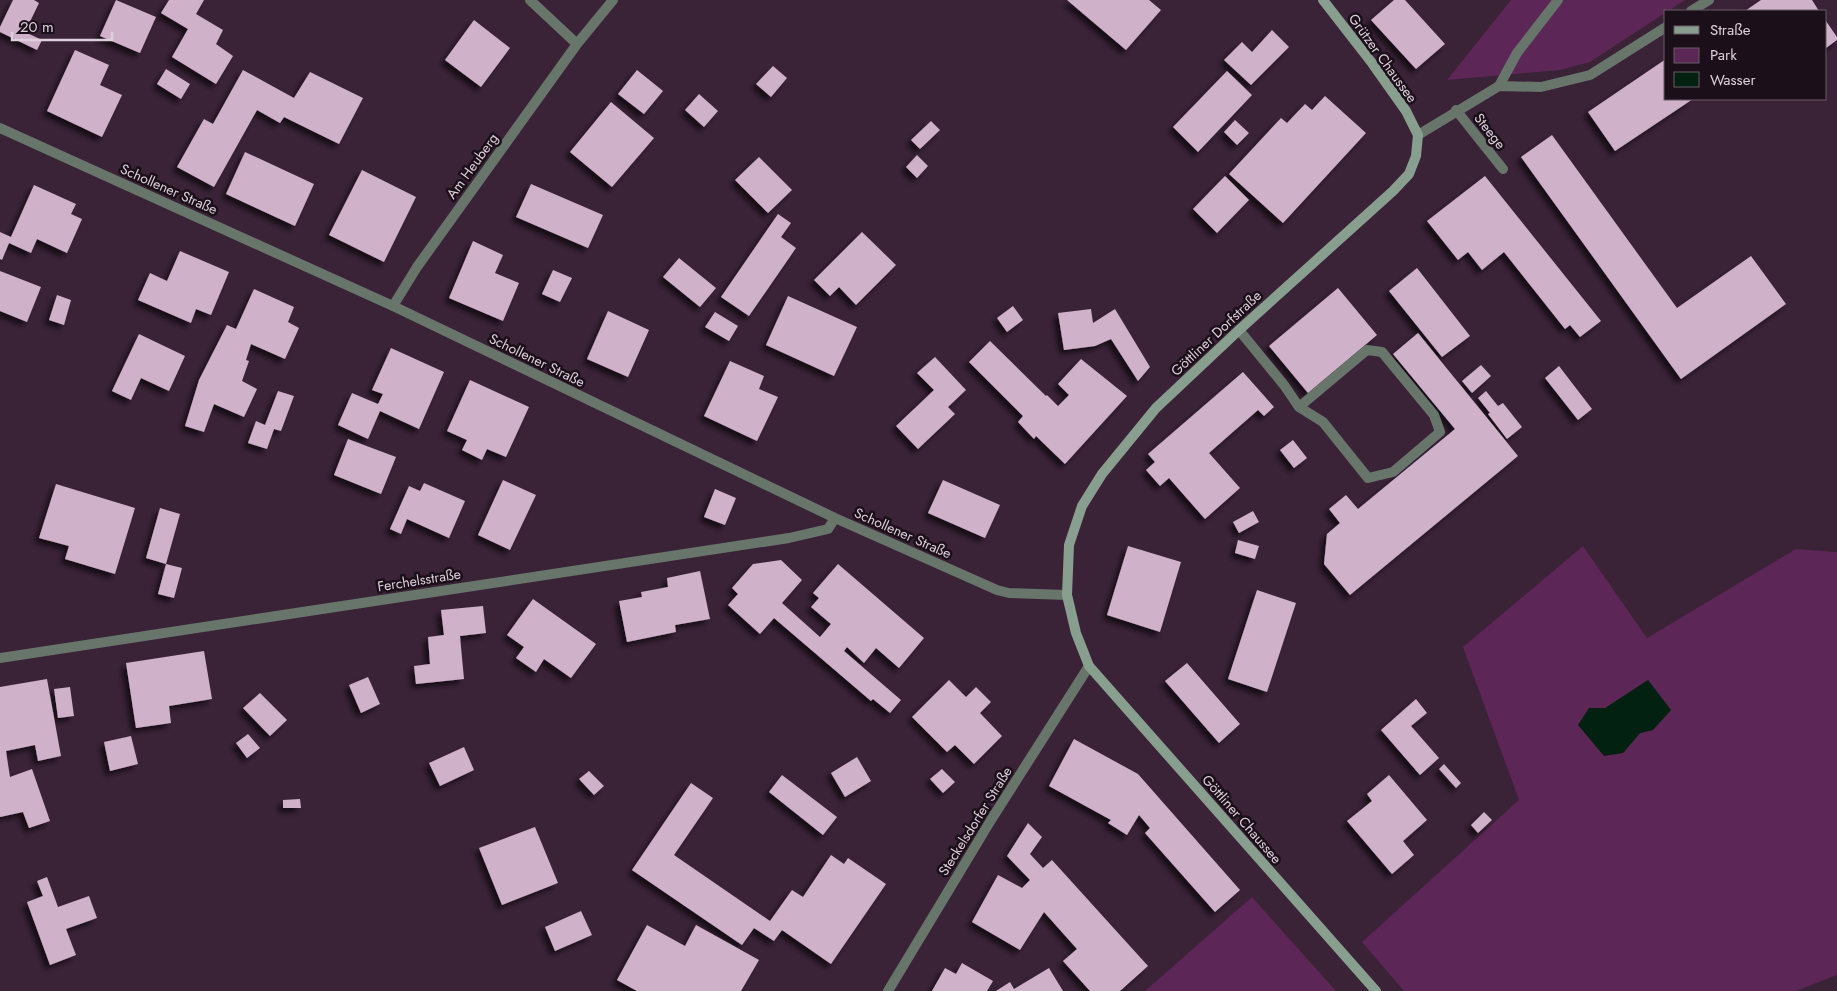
<svg xmlns="http://www.w3.org/2000/svg" width="1837" height="991" font-family="Jost,sans-serif">
<style>
.green{fill:#5c2656;fill-rule:evenodd}
.water{fill:#022110}
.building{fill:#cfb1ca;filter:url(#shadow)}
.lines{fill:none;stroke-linecap:round;stroke-linejoin:round}
.lane{stroke:#67756b;stroke-width:10}
.street{stroke:#67756b;stroke-width:10}
.secondary{stroke:#889e8e;stroke-width:10}
.labels{text-anchor:middle;stroke-width:5;stroke-linejoin:round;paint-order:stroke}
.street-label{font-size:14px;fill:#decfdc;stroke:#1b1019}
</style>
<defs>
<filter id="shadow"><feDropShadow dx="-4.5" dy="4.5" stdDeviation="2.5" flood-color="#0009"/></filter>
</defs>
<rect width="100%" height="100%" fill="#3a2237"/>
<!-- green -->
<path class="green" d="M 1511,0 L 1685,0 L 1590,62 L 1560,70 L 1447,80 Z
M 1583,546 L 1647,638 L 1796,549 L 1837,552 L 1837,975 L 1796,991 L 1404,991 L 1362,942 L 1519,800 L 1463,647 ZM 1589,708 L 1605,708 L 1653,730 L 1640,733 L 1623,753 Z
M 1252,897 L 1336,991 L 1145,991 Z"/>
<!-- water -->
<path class="water" d="M 1648,680 L 1671,710 L 1653,730 L 1640,733 L 1623,753 L 1604,756 L 1578,725 L 1589,708 L 1605,708 Z"/>
<!-- building -->
<path class="building" d="M 13,0 L 34,0 L 39,3 L 25,32 L 42,40 L 37,50 L 0,32 L 0,27 Z
M 116,0 L 156,17 L 140,53 L 100,36 Z
M 169,0 L 204,0 L 196,14 L 223,30 L 216,44 L 233,56 L 216,84 L 172,57 L 188,29 L 161,13 Z
M 1067,0 L 1149,0 L 1161,10 L 1126,50 Z
M 1394,0 L 1405,0 L 1445,44 L 1416,69 L 1371,20 Z
M 1761,0 L 1812,0 L 1819,11 L 1745,11 Z
M 474,20 L 510,48 L 481,87 L 445,60 Z
M 1826,21 L 1837,37 L 1837,40 L 1826,48 Z
M 1272,30 L 1289,47 L 1251,85 L 1224,60 L 1242,42 L 1252,52 Z
M 75,50 L 109,65 L 100,85 L 122,95 L 102,137 L 47,111 Z
M 1666,59 L 1666,99 L 1693,99 L 1615,151 L 1588,112 Z
M 773,66 L 787,78 L 771,97 L 756,84 Z
M 166,69 L 190,84 L 181,99 L 157,84 Z
M 243,70 L 294,98 L 310,72 L 363,98 L 339,144 L 284,117 L 280,123 L 257,110 L 214,187 L 177,167 L 204,119 L 213,124 Z
M 637,70 L 663,91 L 644,114 L 618,94 Z
M 1227,71 L 1252,95 L 1198,152 L 1173,127 Z
M 699,94 L 718,111 L 704,127 L 685,110 Z
M 1325,96 L 1366,133 L 1283,223 L 1229,174 L 1281,118 L 1287,123 L 1305,104 L 1312,110 Z
M 611,102 L 654,138 L 612,187 L 570,152 Z
M 1235,120 L 1249,133 L 1237,145 L 1224,132 Z
M 931,121 L 940,130 L 920,149 L 911,140 Z
M 1552,135 L 1677,308 L 1751,256 L 1786,304 L 1681,379 L 1521,157 Z
M 245,152 L 314,184 L 295,226 L 226,194 Z
M 917,155 L 928,166 L 917,178 L 906,167 Z
M 759,157 L 792,190 L 768,213 L 735,180 Z
M 362,170 L 416,197 L 384,262 L 329,235 Z
M 1225,176 L 1249,200 L 1217,233 L 1193,209 Z
M 1485,176 L 1601,321 L 1580,337 L 1570,325 L 1565,329 L 1504,252 L 1482,270 L 1468,252 L 1458,260 L 1427,221 Z
M 531,184 L 603,215 L 588,248 L 516,217 Z
M 34,185 L 76,204 L 71,214 L 82,219 L 67,253 L 37,239 L 31,253 L 9,243 L 2,260 L 0,259 L 0,232 L 11,237 Z
M 778,214 L 791,223 L 781,237 L 796,248 L 749,316 L 721,297 Z
M 862,232 L 896,265 L 856,305 L 839,287 L 830,296 L 814,280 Z
M 473,241 L 503,255 L 495,273 L 519,283 L 503,321 L 449,298 Z
M 180,251 L 229,272 L 211,315 L 196,309 L 191,323 L 138,300 L 150,273 L 167,281 Z
M 679,258 L 716,288 L 700,307 L 663,277 Z
M 1417,268 L 1470,336 L 1442,357 L 1389,291 Z
M 553,270 L 572,278 L 560,302 L 542,294 Z
M 0,271 L 41,287 L 27,322 L 0,311 Z
M 1338,288 L 1377,335 L 1308,393 L 1269,346 Z
M 254,289 L 294,307 L 288,322 L 299,328 L 285,359 L 251,344 L 246,360 L 249,361 L 242,381 L 257,389 L 244,417 L 214,404 L 204,432 L 185,426 L 199,380 L 227,325 L 236,329 Z
M 57,295 L 71,300 L 64,325 L 49,320 Z
M 788,296 L 857,327 L 834,376 L 766,345 Z
M 1013,306 L 1023,320 L 1007,332 L 997,318 Z
M 1091,309 L 1093,323 L 1115,309 L 1150,367 L 1138,381 L 1111,339 L 1095,346 L 1064,350 L 1058,313 Z
M 608,311 L 649,330 L 628,377 L 587,359 Z
M 715,312 L 738,326 L 729,341 L 705,327 Z
M 1418,333 L 1518,456 L 1350,595 L 1324,564 L 1327,534 L 1340,523 L 1329,509 L 1346,495 L 1358,509 L 1455,429 L 1393,354 Z
M 139,334 L 185,356 L 169,391 L 141,378 L 131,400 L 112,391 Z
M 990,341 L 1046,396 L 1047,395 L 1058,406 L 1069,395 L 1058,384 L 1081,359 L 1127,396 L 1065,464 L 1036,436 L 1034,439 L 1018,422 L 1023,416 L 969,362 Z
M 391,348 L 444,372 L 419,429 L 380,411 L 368,439 L 338,425 L 352,393 L 378,404 L 383,394 L 372,390 Z
M 935,357 L 966,390 L 948,407 L 955,414 L 918,449 L 896,426 L 934,390 L 917,373 Z
M 730,361 L 764,376 L 759,389 L 778,397 L 757,441 L 704,416 Z
M 1481,365 L 1491,376 L 1472,393 L 1462,381 Z
M 1559,366 L 1592,409 L 1578,420 L 1545,378 Z
M 1243,372 L 1274,407 L 1264,416 L 1258,410 L 1209,453 L 1240,488 L 1205,519 L 1169,478 L 1160,486 L 1146,470 L 1155,462 L 1148,454 Z
M 470,380 L 529,407 L 506,457 L 487,449 L 482,460 L 462,450 L 467,440 L 447,431 Z
M 278,391 L 294,396 L 281,431 L 274,429 L 267,449 L 248,443 L 256,421 L 265,425 Z
M 1486,391 L 1498,406 L 1503,403 L 1522,427 L 1507,439 L 1488,414 L 1490,413 L 1478,398 Z
M 348,439 L 396,457 L 381,494 L 334,475 Z
M 1293,440 L 1307,458 L 1294,468 L 1280,450 Z
M 503,480 L 536,495 L 510,550 L 478,535 Z
M 943,480 L 1000,505 L 985,538 L 928,513 Z
M 424,483 L 465,501 L 449,538 L 407,519 L 401,534 L 390,529 L 409,486 L 420,491 Z
M 56,484 L 135,508 L 115,574 L 65,559 L 69,546 L 39,538 Z
M 715,489 L 736,498 L 725,525 L 704,517 Z
M 160,508 L 180,514 L 166,564 L 182,568 L 174,598 L 158,594 L 166,564 L 146,558 Z
M 1253,511 L 1259,522 L 1239,533 L 1233,522 Z
M 1238,540 L 1259,546 L 1255,559 L 1235,553 Z
M 1128,546 L 1181,562 L 1160,632 L 1107,615 Z
M 781,560 L 802,580 L 782,603 L 820,637 L 831,624 L 811,607 L 819,598 L 813,593 L 838,564 L 924,638 L 899,668 L 876,648 L 864,663 L 847,647 L 844,651 L 901,700 L 890,713 L 873,699 L 871,701 L 774,618 L 760,634 L 728,605 L 738,594 L 732,588 L 753,564 Z
M 700,571 L 710,619 L 675,625 L 676,632 L 627,642 L 619,601 L 642,597 L 641,592 L 668,587 L 667,578 Z
M 1257,590 L 1296,603 L 1267,692 L 1228,679 Z
M 533,599 L 596,644 L 571,678 L 544,659 L 536,672 L 516,658 L 524,647 L 507,635 Z
M 483,606 L 486,633 L 460,636 L 464,679 L 416,684 L 414,666 L 430,664 L 428,637 L 444,635 L 441,610 Z
M 204,651 L 212,699 L 169,706 L 171,723 L 136,728 L 126,663 Z
M 1187,663 L 1240,724 L 1219,743 L 1165,681 Z
M 368,677 L 380,704 L 361,713 L 349,685 Z
M 47,679 L 61,756 L 38,761 L 35,745 L 6,751 L 10,777 L 32,769 L 50,821 L 29,828 L 23,812 L 0,817 L 0,687 Z
M 949,680 L 966,697 L 976,687 L 991,702 L 980,713 L 1002,736 L 974,764 L 955,745 L 947,752 L 912,717 Z
M 70,687 L 74,716 L 58,718 L 54,689 Z
M 260,693 L 287,720 L 270,736 L 243,708 Z
M 1416,699 L 1427,713 L 1411,726 L 1439,758 L 1420,775 L 1381,730 Z
M 248,734 L 260,748 L 247,758 L 236,743 Z
M 131,736 L 138,764 L 110,771 L 104,742 Z
M 1074,739 L 1138,774 L 1240,890 L 1215,912 L 1145,833 L 1150,828 L 1139,815 L 1127,835 L 1108,823 L 1111,820 L 1049,786 Z
M 464,747 L 474,770 L 440,786 L 429,763 Z
M 857,757 L 871,781 L 845,797 L 831,773 Z
M 1444,764 L 1461,783 L 1456,788 L 1439,769 Z
M 942,769 L 955,782 L 943,793 L 930,779 Z
M 589,771 L 604,786 L 594,795 L 579,779 Z
M 782,775 L 837,817 L 823,835 L 769,792 Z
M 1389,775 L 1427,820 L 1403,841 L 1414,855 L 1392,874 L 1347,821 L 1372,801 L 1367,794 Z
M 691,783 L 713,798 L 674,855 L 770,921 L 792,890 L 803,897 L 831,855 L 844,864 L 848,858 L 886,884 L 831,964 L 782,930 L 774,941 L 754,928 L 742,945 L 632,870 Z
M 300,799 L 301,808 L 283,808 L 283,800 Z
M 1484,812 L 1492,820 L 1478,833 L 1471,825 Z
M 1028,823 L 1042,837 L 1030,854 L 1043,868 L 1052,860 L 1148,966 L 1120,991 L 1090,991 L 1063,961 L 1077,949 L 1044,912 L 1020,950 L 972,922 L 998,875 L 1022,888 L 1030,880 L 1007,856 Z
M 535,827 L 558,883 L 502,905 L 479,848 Z
M 47,877 L 58,907 L 89,896 L 97,918 L 66,929 L 76,955 L 50,965 L 27,902 L 43,896 L 37,881 Z
M 581,911 L 592,935 L 555,951 L 545,927 Z
M 647,925 L 685,946 L 696,925 L 759,960 L 741,991 L 637,991 L 617,980 Z
M 962,963 L 993,981 L 987,991 L 932,991 L 945,968 L 956,974 Z
M 1049,968 L 1063,991 L 996,991 L 1010,982 L 1014,989 Z"/>
<g class="lines">
<!-- lane -->
<path class="lane" d="M 1456,110 L 1503,169
M 1239,330 L 1284,385 L 1299,407 L 1323,422 L 1368,478 L 1393,472 L 1440,432 L 1434,415 L 1382,352 L 1367,350 L 1299,407"/>
<!-- street -->
<path class="street" d="M 530,0 L 577,44
M 1691,11 L 1709,0
M 1499,86 L 1517,53 L 1558,0
M 0,128 L 393,306 L 835,518 L 997,590 L 1009,593 L 1067,595
M 1418,135 L 1499,86 L 1541,87 L 1590,75 L 1666,27
M 393,306 L 417,267 L 577,44 L 613,0
M 0,658 L 789,538 L 828,529 L 835,518
M 888,991 L 991,820 L 1089,666"/>
<!-- secondary -->
<path class="secondary" d="M 1323,0 L 1372,63 L 1406,111 L 1418,135 L 1416,156 L 1409,174 L 1393,191 L 1239,330 L 1156,408 L 1102,474 L 1082,506 L 1069,545 L 1067,595 L 1076,633 L 1089,666 L 1376,991"/>
</g>
<g class="labels">
<!-- street labels -->
<g class="street-label">
<text transform="translate(1383 58) rotate(54)" y="5">Grützer Chaussee</text>
<text transform="translate(1490 131) rotate(52)" y="5">Steege</text>
<text transform="translate(472 166) rotate(-54)" y="5">Am Heuberg</text>
<text transform="translate(169 189) rotate(24)" y="5">Schollener Straße</text>
<text transform="translate(1216 333) rotate(-43)" y="5">Göttliner Dorfstraße</text>
<text transform="translate(537 360) rotate(26)" y="5">Schollener Straße</text>
<text transform="translate(903 533) rotate(24)" y="5">Schollener Straße</text>
<text transform="translate(419 580) rotate(-9)" y="5">Ferchelsstraße</text>
<text transform="translate(1242 819) rotate(49)" y="5">Göttliner Chaussee</text>
<text transform="translate(975 821) rotate(-58)" y="5">Steckelsdorfer Straße</text>
</g>
</g>
<!-- legend -->
<rect x="1664" y="10" width="162" height="90" fill="#1b1019" stroke="#695c67"/>
<rect x="1674" y="26" width="25" height="8" fill="#889e8e" stroke="#695c67"/>
<text x="1710" y="35" font-size="15" fill="#decfdc">Straße</text>
<rect x="1674" y="48" width="25" height="15" fill="#5c2656" stroke="#695c67"/>
<text x="1710" y="60" font-size="15" fill="#decfdc">Park</text>
<rect x="1674" y="72" width="25" height="15" fill="#022110" stroke="#695c67"/>
<text x="1710" y="85" font-size="15" fill="#decfdc">Wasser</text>
<!-- scale -->
<path d="M12 32v8h100v-8" fill="none" stroke="#decfdc" stroke-width="2.5"/>
<text x="20" y="32" font-size="15" fill="#decfdc" stroke="#1b1019" stroke-width="4" paint-order="stroke">20 m</text>
</svg>
